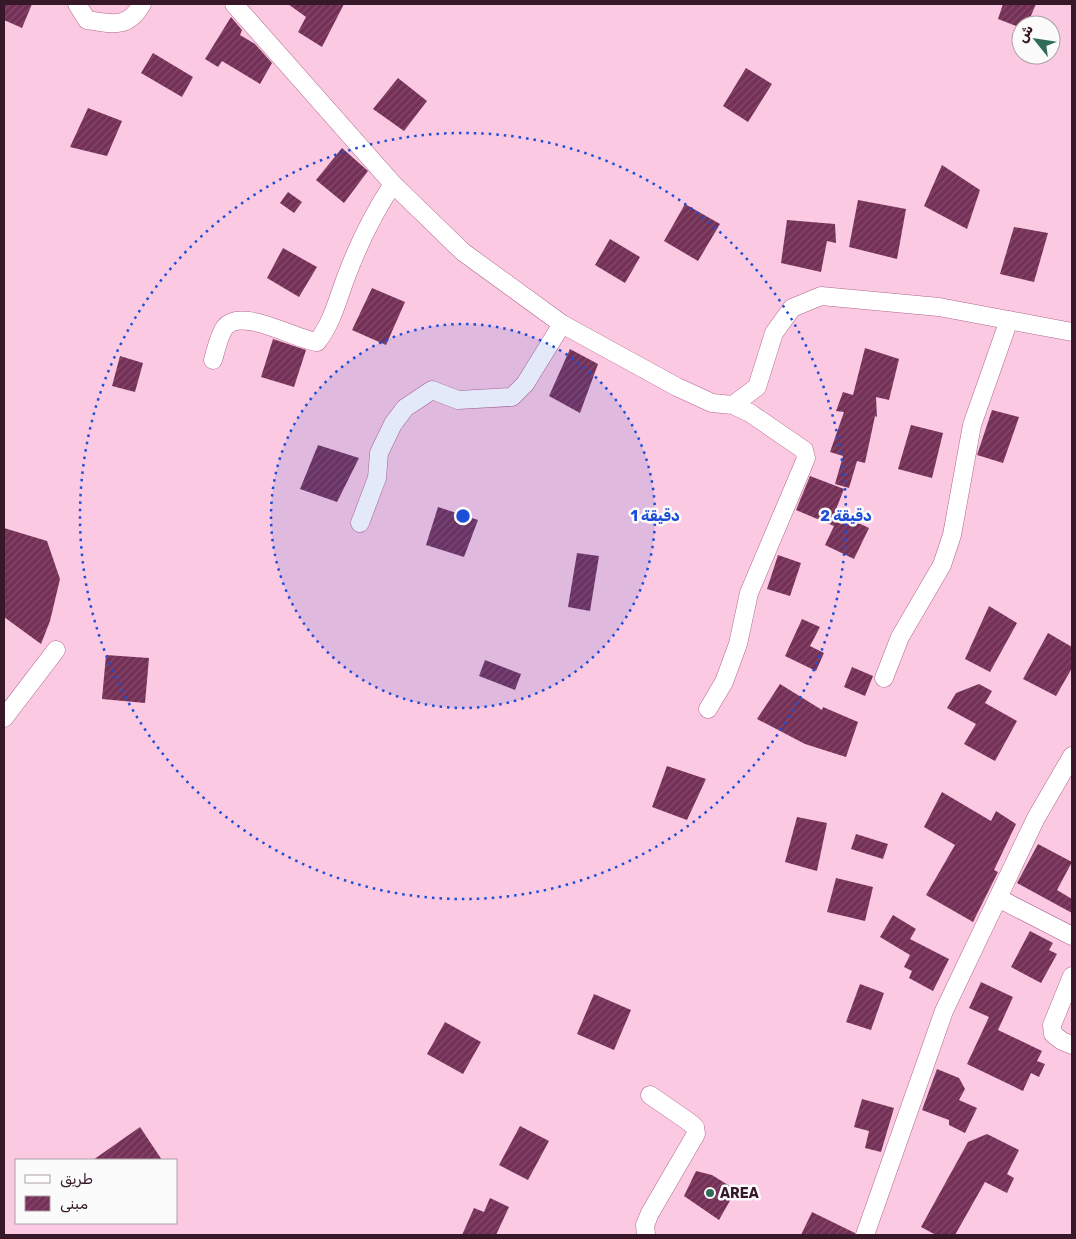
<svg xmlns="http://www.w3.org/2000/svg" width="1076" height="1239" font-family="Rubik,'Noto Naskh Arabic',sans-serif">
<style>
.building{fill:url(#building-hatch)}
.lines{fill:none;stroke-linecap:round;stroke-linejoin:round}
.minor-casing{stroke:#b1678e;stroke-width:19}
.minor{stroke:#fff;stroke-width:18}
.ring{fill:none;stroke:#1d4ed8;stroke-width:2.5;stroke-dasharray:2.5 5}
.poi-dot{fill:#306c57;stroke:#fbfbfb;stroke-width:2}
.labels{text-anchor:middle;stroke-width:5;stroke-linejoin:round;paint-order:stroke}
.poi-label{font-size:14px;font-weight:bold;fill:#361828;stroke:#fbfbfb;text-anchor:start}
.centre{fill:#1d4ed8;stroke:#fbfbfb;stroke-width:2.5}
.ring-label{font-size:15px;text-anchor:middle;font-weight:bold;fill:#1d4ed8;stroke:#fbfbfb;stroke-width:5;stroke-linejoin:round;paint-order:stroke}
</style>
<defs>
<pattern id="building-hatch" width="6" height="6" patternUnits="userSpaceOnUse" patternTransform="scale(1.25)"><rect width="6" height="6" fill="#743056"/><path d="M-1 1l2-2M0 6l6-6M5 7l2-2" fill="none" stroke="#844c6b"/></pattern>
</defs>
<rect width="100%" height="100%" fill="#fbc9e1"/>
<!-- building -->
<path class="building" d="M 4,4 L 32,4 L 22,28 L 4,20 Z
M 288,4 L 344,4 L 322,47 L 298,32 L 306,17 Z
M 1003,4 L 1036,4 L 1027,25 L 1021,25 L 1021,28 L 998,19 Z
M 231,17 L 242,30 L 240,35 L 255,44 L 272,63 L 260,84 L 222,61 L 218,67 L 205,59 Z
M 153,53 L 193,77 L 182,97 L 141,73 Z
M 746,68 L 772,84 L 748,122 L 723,106 Z
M 398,78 L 427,101 L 404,131 L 373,109 Z
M 88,108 L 122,121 L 107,156 L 70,147 Z
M 342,148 L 368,171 L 344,203 L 316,180 Z
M 942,165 L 980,190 L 967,229 L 924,206 Z
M 288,192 L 302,202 L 294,213 L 280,203 Z
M 858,200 L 906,209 L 897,259 L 849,247 Z
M 685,204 L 720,224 L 698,261 L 664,241 Z
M 787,220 L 835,224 L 836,243 L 827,241 L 821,272 L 781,263 Z
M 1014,227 L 1048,233 L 1034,282 L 1000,274 Z
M 610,239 L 640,257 L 625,283 L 595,265 Z
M 283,248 L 317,267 L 299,297 L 267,278 Z
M 372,288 L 405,302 L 386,345 L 352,330 Z
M 273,339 L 306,350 L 294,387 L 261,377 Z
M 865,348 L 899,359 L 889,400 L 876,397 L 877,417 L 875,416 L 865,463 L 857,461 L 849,488 L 835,484 L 843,456 L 830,452 L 844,412 L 836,411 L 843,392 L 853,395 Z
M 570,349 L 598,364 L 580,413 L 549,396 Z
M 120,356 L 143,363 L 135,392 L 112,386 Z
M 992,410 L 1019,417 L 1003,463 L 977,455 Z
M 911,425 L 943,433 L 932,478 L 898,469 Z
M 318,445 L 359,458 L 337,502 L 300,489 Z
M 810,476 L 844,489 L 835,512 L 869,528 L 854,559 L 825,545 L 834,526 L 796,510 Z
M 438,507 L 478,520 L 464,557 L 426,545 Z
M 4,528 L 47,541 L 60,579 L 50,621 L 41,644 L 4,617 Z
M 577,553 L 599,556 L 590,611 L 568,607 Z
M 778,555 L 801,563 L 790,596 L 767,589 Z
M 989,606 L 1017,623 L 990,672 L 965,659 Z
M 802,619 L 820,627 L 810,646 L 824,653 L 816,671 L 785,656 Z
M 1048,633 L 1072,647 L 1072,668 L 1056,696 L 1023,679 Z
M 106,655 L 149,658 L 145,703 L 102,699 Z
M 485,660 L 521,674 L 515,690 L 479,676 Z
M 852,667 L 873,676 L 865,696 L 844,687 Z
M 780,684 L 822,710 L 823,707 L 858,722 L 846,757 L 805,744 L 757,719 Z
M 979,684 L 992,691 L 985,703 L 1017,721 L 995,761 L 964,744 L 976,724 L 947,708 L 956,693 Z
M 667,766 L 706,779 L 687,820 L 652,807 Z
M 942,792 L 991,821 L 996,811 L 1016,824 L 994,870 L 998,872 L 973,922 L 926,895 L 955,845 L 924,827 Z
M 797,817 L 827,823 L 817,871 L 785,862 Z
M 856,834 L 888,844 L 883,859 L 851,849 Z
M 1038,844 L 1072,862 L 1057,890 L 1072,899 L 1072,913 L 1017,883 Z
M 836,878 L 873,887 L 865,921 L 827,912 Z
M 893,915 L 916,929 L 910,939 L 949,959 L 933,991 L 909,978 L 912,971 L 904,967 L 910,955 L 880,937 Z
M 1030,931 L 1053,943 L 1049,950 L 1057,954 L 1041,983 L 1011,967 Z
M 981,982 L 1013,997 L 998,1030 L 1042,1051 L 1037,1061 L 1045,1064 L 1039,1077 L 1031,1073 L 1023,1091 L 967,1064 L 989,1017 L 969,1008 Z
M 860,984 L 884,993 L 871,1030 L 846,1022 Z
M 594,994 L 631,1010 L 614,1050 L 577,1034 Z
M 445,1022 L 481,1042 L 463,1074 L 427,1054 Z
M 937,1069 L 959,1078 L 965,1089 L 959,1100 L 977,1108 L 965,1133 L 949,1125 L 949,1120 L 922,1110 Z
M 862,1099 L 894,1108 L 881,1152 L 865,1148 L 869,1131 L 854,1127 Z
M 520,1126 L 549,1141 L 528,1180 L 499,1165 Z
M 140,1127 L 162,1160 L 93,1160 Z
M 987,1134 L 1019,1150 L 1007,1174 L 1014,1178 L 1007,1193 L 985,1182 L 955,1235 L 936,1235 L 921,1227 L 968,1142 Z
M 696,1171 L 712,1175 L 736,1190 L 719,1220 L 684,1196 Z
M 490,1198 L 509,1207 L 496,1235 L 462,1235 L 474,1208 L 484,1212 Z
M 812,1212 L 855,1233 L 855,1235 L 801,1235 Z"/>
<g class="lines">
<!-- minor casing -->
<g class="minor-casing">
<path id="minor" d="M 77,4 L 87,20 C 112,24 128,29 142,4
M 234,4 L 393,184 L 463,252 L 562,324 L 677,387 L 712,403 L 733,405 L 750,413 L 804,450 L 806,458 L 802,468 L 749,593 L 738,644 L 724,682 L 708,709
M 213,360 C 216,350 219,335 225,327 C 242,307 294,339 317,342 C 333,322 338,297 348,272 C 360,241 374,212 393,184
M 733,405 L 757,387 L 774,333 L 792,308 L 821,296 L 939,307 L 1072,332
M 360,523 L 377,478 L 379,453 L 393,424 L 405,408 L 432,390 L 458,400 L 512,397 L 525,384 L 562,324
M 884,678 L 900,637 L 942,565 L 952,535 L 972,425 L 1009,320
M 4,718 L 56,650
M 998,898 L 1072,936
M 1072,976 L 1052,1025 L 1053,1034 L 1062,1041 L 1072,1045
M 646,1235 L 645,1225 L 650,1213 L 696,1134 L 695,1127 L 689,1122 L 650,1095
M 865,1235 L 944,1011 L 1036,818 L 1072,756"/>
</g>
<!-- minor -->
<use href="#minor" class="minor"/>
</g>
<!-- distance rings -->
<circle cx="463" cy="516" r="192" fill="#1d4ed8" fill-opacity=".12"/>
<g class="ring">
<circle cx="463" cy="516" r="192"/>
<circle cx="463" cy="516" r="383"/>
</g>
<!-- markers -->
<circle class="poi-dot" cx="710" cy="1193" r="5"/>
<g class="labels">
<!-- poi labels -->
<g class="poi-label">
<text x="720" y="1198">AREA</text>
</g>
</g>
<circle cx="463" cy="516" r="8" class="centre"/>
<g class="ring-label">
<text x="655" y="521">1 دقيقة</text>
<text x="846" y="521">2 دقيقة</text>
</g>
<!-- border -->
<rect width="1076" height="1239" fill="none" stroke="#361828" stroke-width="10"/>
<!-- legend -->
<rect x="15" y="1159" width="162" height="65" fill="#fbfbfb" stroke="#aca0a7"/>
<rect x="25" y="1175" width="25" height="8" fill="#ffffff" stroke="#aca0a7"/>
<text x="60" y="1184" font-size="15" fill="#361828">طريق</text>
<rect x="25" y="1196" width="25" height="15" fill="url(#building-hatch)" stroke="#aca0a7"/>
<text x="60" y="1209" font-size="15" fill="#361828">مبنى</text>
<!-- north arrow -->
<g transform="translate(1036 40) rotate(300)"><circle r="24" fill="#fbfbfb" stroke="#aca0a7"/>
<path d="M0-4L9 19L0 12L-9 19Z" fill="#306c57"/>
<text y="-8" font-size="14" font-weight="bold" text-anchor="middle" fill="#361828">ش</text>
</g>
</svg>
